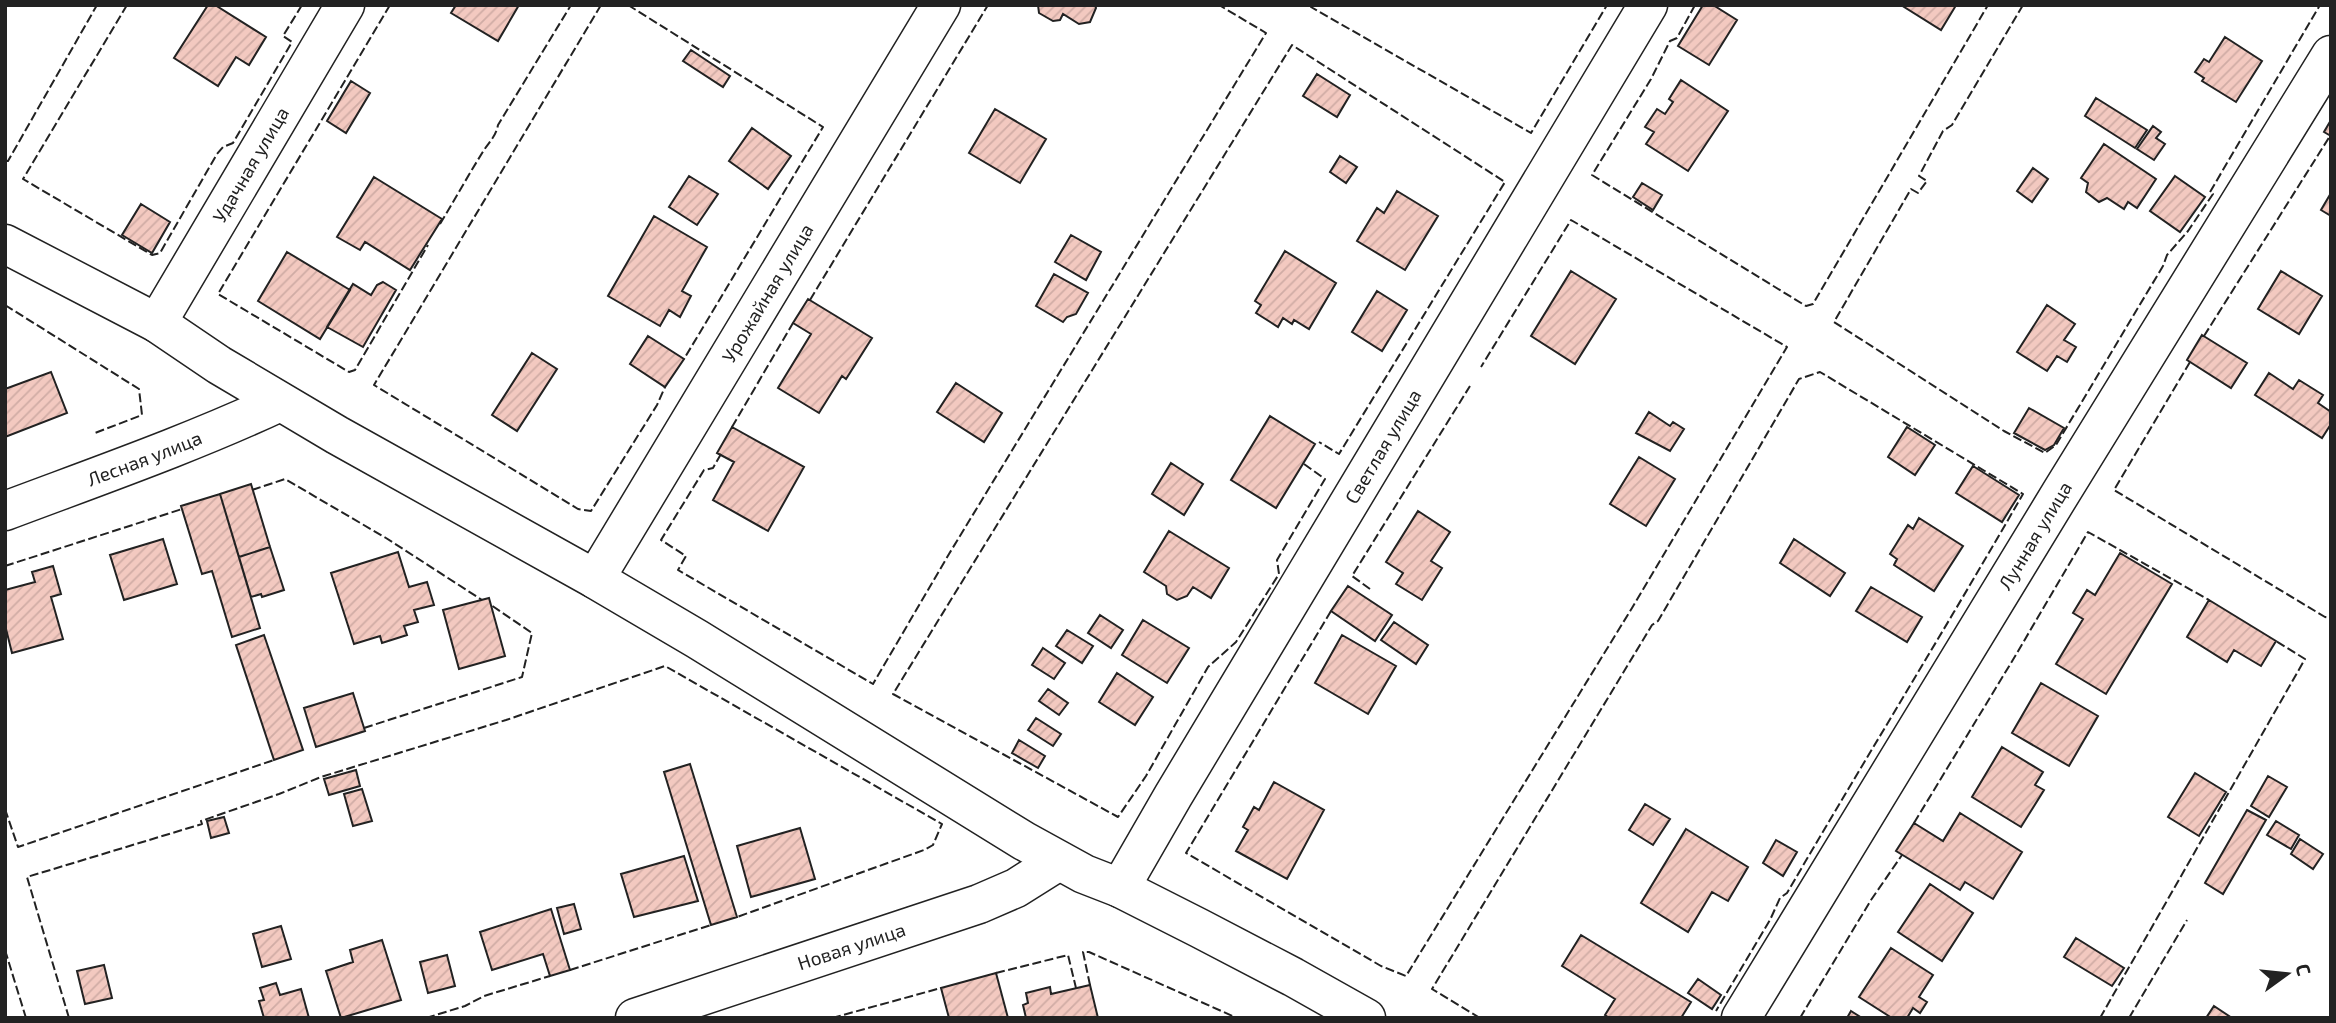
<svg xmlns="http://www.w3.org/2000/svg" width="2336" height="1023" font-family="'Exo 2',sans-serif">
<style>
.building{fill:url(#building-hatch);stroke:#222;stroke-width:2}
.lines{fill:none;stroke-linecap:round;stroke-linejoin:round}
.minor-casing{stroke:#222;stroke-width:41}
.minor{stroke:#fff;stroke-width:38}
.fence{stroke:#222;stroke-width:2;stroke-dasharray:9 3.5;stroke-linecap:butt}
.labels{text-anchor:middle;stroke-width:5;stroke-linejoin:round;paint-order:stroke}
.street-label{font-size:19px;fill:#222;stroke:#fff}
</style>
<defs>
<pattern id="building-hatch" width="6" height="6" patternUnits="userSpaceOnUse" patternTransform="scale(1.75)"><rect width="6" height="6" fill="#f3c9c0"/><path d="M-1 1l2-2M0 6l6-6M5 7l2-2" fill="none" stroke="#d0aca5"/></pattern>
</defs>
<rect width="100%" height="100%" fill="#fff"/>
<!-- building -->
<path class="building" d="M 208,5 L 215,5 L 266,37 L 249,65 L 236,57 L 218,86 L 174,58 Z
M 456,5 L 519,5 L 498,41 L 451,13 Z
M 1038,5 L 1095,5 L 1096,8 L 1090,22 L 1079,24 L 1063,14 L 1060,20 L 1053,21 L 1039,13 Z
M 1703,5 L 1713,5 L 1737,20 L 1709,65 L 1678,46 Z
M 1901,5 L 1953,5 L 1955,7 L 1941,30 Z
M 2225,37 L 2262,61 L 2236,102 L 2202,81 L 2204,78 L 2195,72 L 2204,59 L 2209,62 Z
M 691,50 L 730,76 L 723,87 L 683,61 Z
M 1317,74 L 1350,95 L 1337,117 L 1303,96 Z
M 1681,80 L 1728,111 L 1688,171 L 1646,144 L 1654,132 L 1645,127 L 1657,109 L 1665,114 L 1673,102 L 1669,99 Z
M 351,81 L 370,93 L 346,133 L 327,121 Z
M 2096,98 L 2147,130 L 2135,148 L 2085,116 Z
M 995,109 L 1046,139 L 1020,183 L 969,153 Z
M 2331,120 L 2331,136 L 2324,132 Z
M 2153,126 L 2161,132 L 2156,138 L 2165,144 L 2154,160 L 2137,149 Z
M 752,128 L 791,156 L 768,189 L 729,161 Z
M 2104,144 L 2156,179 L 2137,208 L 2128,202 L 2124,209 L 2107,198 L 2099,202 L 2086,192 L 2088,183 L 2081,178 Z
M 1340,156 L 1357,167 L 1346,183 L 1330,172 Z
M 2033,168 L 2048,179 L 2032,202 L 2017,191 Z
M 689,176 L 718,194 L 697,225 L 669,207 Z
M 2175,176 L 2205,197 L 2180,232 L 2150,211 Z
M 374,177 L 442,219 L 410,270 L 365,242 L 360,250 L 337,237 Z
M 1642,183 L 1662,195 L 1653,210 L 1633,197 Z
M 1397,191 L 1438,216 L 1405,270 L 1357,241 L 1377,208 L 1384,213 Z
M 2331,193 L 2331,216 L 2321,210 Z
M 141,204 L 170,222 L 152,253 L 122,235 Z
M 654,216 L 707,247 L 682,291 L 691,296 L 680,317 L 669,310 L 660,326 L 608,296 Z
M 1071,235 L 1101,252 L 1086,280 L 1055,262 Z
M 1285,251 L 1336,283 L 1309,329 L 1294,320 L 1292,324 L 1283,318 L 1278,327 L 1256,313 L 1261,305 L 1255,301 Z
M 287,252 L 350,290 L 320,339 L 258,301 Z
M 1571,271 L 1616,299 L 1575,364 L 1531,336 Z
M 2281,271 L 2322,296 L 2299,334 L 2258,309 Z
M 1054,274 L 1088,293 L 1076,314 L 1067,317 L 1063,322 L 1036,306 Z
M 383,282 L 396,290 L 363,347 L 327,327 L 353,284 L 371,295 L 377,285 Z
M 1377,291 L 1407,310 L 1382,351 L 1352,332 Z
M 808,299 L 872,338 L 846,379 L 842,376 L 819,413 L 778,388 L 811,334 L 793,323 Z
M 2047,305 L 2075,324 L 2064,340 L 2076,347 L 2067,362 L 2057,356 L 2047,371 L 2017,352 Z
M 2202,335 L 2247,363 L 2231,388 L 2187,360 Z
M 648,336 L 684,359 L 665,387 L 630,364 Z
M 532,353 L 557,369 L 517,431 L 492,415 Z
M 51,372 L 67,413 L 5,437 L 5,389 Z
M 2269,373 L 2293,389 L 2299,380 L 2323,395 L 2318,403 L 2331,412 L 2331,424 L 2322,438 L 2255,395 Z
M 956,383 L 1002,413 L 984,442 L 937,412 Z
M 2029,408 L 2064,428 L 2054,445 L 2045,450 L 2014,433 Z
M 1649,412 L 1670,426 L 1673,422 L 1684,429 L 1670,451 L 1636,433 Z
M 1270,416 L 1315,444 L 1276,508 L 1231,480 Z
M 732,427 L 804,467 L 768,531 L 713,500 L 734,462 L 717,453 Z
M 1907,427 L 1935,445 L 1915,475 L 1888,457 Z
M 1639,457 L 1675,479 L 1646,526 L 1610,504 Z
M 1171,463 L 1203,484 L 1184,515 L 1152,494 Z
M 1973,466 L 2019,495 L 2002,522 L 1956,493 Z
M 251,484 L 270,547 L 239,557 L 220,494 Z
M 220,494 L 260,628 L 232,637 L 212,571 L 202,574 L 181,506 Z
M 1418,511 L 1450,532 L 1431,561 L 1442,568 L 1422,600 L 1396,584 L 1403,573 L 1386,562 Z
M 1919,518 L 1963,546 L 1934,591 L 1894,565 L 1897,559 L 1890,554 L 1908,525 L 1913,529 Z
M 1169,531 L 1229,568 L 1211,598 L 1193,587 L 1187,596 L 1177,600 L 1167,594 L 1166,586 L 1144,572 Z
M 163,539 L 177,584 L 124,600 L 110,555 Z
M 1794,539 L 1845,573 L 1830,596 L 1780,563 Z
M 270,547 L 284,590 L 262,597 L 261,594 L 251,597 L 239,557 Z
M 398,552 L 409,587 L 427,582 L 434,605 L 414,610 L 418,622 L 404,626 L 407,635 L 382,643 L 380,636 L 354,644 L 331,573 Z
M 2120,553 L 2172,584 L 2106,694 L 2056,664 L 2083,619 L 2073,613 L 2087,590 L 2095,595 Z
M 53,566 L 61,594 L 51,597 L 63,639 L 12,653 L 5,625 L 5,590 L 35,582 L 32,572 Z
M 1348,586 L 1392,615 L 1375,641 L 1331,611 Z
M 1871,587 L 1922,617 L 1907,642 L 1856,611 Z
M 489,598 L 505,656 L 459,669 L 443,610 Z
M 2209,600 L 2276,641 L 2261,666 L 2234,650 L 2227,662 L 2187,637 Z
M 1100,615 L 1123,630 L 1111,648 L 1088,633 Z
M 1143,620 L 1189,648 L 1167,683 L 1122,655 Z
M 1394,622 L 1428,645 L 1416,664 L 1381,640 Z
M 1067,630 L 1093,646 L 1082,663 L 1056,646 Z
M 264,635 L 303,750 L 274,760 L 236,645 Z
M 1342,635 L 1396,666 L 1368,714 L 1315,683 Z
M 1043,648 L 1065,663 L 1054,679 L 1032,665 Z
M 1117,673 L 1153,697 L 1135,725 L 1099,702 Z
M 2041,683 L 2098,716 L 2069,766 L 2012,733 Z
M 1048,689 L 1068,703 L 1059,715 L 1039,701 Z
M 353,693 L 365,731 L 316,747 L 304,708 Z
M 1036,718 L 1061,734 L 1053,746 L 1028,730 Z
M 1019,740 L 1045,756 L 1038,768 L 1012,753 Z
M 2002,747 L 2043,772 L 2035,785 L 2044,790 L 2021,827 L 1972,797 Z
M 690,764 L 737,917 L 711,925 L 664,772 Z
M 356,770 L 360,786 L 329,795 L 324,779 Z
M 2195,773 L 2226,792 L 2199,836 L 2168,817 Z
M 2268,776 L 2287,787 L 2269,817 L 2251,806 Z
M 1274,782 L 1324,810 L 1287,879 L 1236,851 L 1248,830 L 1243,827 L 1254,807 L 1259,810 Z
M 362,789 L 372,821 L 353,826 L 344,794 Z
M 1645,804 L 1670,819 L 1653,845 L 1629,830 Z
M 2247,810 L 2266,820 L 2223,894 L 2205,883 Z
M 1960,813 L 2022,852 L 1993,899 L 1965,882 L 1960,890 L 1896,851 L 1914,823 L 1943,841 Z
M 224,817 L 229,833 L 211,838 L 207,821 Z
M 2276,821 L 2299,835 L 2291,849 L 2267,835 Z
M 800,828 L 815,879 L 751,897 L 737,846 Z
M 1686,829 L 1748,867 L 1728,901 L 1712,892 L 1688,932 L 1641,903 Z
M 2300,839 L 2323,854 L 2313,869 L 2291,854 Z
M 1776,840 L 1797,852 L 1783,876 L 1763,863 Z
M 684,856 L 698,901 L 634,917 L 621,874 Z
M 1930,884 L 1973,913 L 1942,961 L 1898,932 Z
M 574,904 L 581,929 L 564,934 L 557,908 Z
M 551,909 L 570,970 L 550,976 L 543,954 L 492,970 L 480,932 Z
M 281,926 L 291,959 L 262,967 L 253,934 Z
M 1581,935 L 1691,1002 L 1681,1018 L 1609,1018 L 1605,1015 L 1615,999 L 1562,966 Z
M 2076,938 L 2124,968 L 2112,986 L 2064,957 Z
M 382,940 L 401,1000 L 341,1018 L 326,971 L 353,962 L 350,950 Z
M 1891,948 L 1933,975 L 1919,997 L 1927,1002 L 1920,1013 L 1913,1008 L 1907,1018 L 1892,1018 L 1859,997 Z
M 447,955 L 455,986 L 428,993 L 420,962 Z
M 104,965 L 112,998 L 85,1004 L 77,971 Z
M 996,973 L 1008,1018 L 949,1018 L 941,988 Z
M 1698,979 L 1721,995 L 1712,1009 L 1688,993 Z
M 276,983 L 280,995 L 301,989 L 309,1018 L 264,1018 L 259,1001 L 264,1000 L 260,988 Z
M 1090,985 L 1098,1018 L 1026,1018 L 1023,1005 L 1028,1003 L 1026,993 L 1050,987 L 1051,994 Z
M 2214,1006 L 2232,1018 L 2206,1018 Z
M 1851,1011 L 1862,1018 L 1847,1018 Z"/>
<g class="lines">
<!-- minor casing -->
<g class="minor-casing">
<g id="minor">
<path d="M 5,244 L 157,323 L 219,365 L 337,435 L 595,579 L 697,639 L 1024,841 L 1084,874 L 1120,888 L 1199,928 L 1293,977 L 1366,1018"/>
<path id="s1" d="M 157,323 L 345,5"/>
<path id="s2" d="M 5,511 C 98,476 190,444 280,402"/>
<path id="s3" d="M 595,579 L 941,5"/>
<path id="s4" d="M 1120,888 L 1173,796 L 1648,5"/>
<path id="s5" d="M 635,1018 L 979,904 L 1016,888 L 1059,861"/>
<path id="s6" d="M 1741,1018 L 2062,491 L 2331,55"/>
</g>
</g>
<!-- minor -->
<use href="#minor" class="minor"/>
<!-- fence -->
<path class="fence" d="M 127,5 L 23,179 L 152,255 L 160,253 L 217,154 L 223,147 L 233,143 L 292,42 L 283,36 L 302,5
M 390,5 L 218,294 L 349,372 L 355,370 L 428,245
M 601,5 L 374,385 L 578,509 L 591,511 L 657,405 L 665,387
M 628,5 L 823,127 L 684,359
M 1312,5 L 1311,7 L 1531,133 L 1607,5
M 1695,5 L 1677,38 L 1670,41 L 1651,79 L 1592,175 L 1806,306 L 1813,304 L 1988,5
M 2023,5 L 1952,125 L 1943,131 L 1919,176 L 1927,181 L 1918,193 L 1911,189 L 1834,322 L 2004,431 L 2045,453 L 2056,445 L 2163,266 L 2167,255 L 2188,231 L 2213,194 L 2210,192 L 2320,5
M 5,161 L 8,161 L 97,5
M 440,224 C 455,199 469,174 484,150 C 490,141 496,136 498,125 L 571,5
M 810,300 L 988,5
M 5,305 L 139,389 L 142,415 L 95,433
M 2204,336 L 2330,136
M 2190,362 L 2114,490 L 2325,617 L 2331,618
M 732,427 L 793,323
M 721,454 L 713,468 L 704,470 L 661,540 L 686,556 L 678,570 L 873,684 L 949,554 L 1266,33 L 1219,5
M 1304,464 L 1325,479 L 1277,560 L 1279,574 L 1236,642 L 1208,667 L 1146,776 L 1118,817 L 893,694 L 1292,45 L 1505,182 L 1339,454 L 1319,442
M 252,490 L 285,479 L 386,538 L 482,600
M 5,566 L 182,509
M 1370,589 L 1352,576 L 1470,386
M 1331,611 L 1186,853 L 1381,966 L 1406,976 L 1632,608 L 1787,347 L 1571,220 L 1481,367
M 364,728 L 522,677 L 532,633 L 491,605
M 5,809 L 18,847 L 274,760
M 1914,823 L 2014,658 L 2088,532 L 2209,600
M 5,950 L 26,1018
M 570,970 L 711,925
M 996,973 L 1068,955 L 1076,988
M 1090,985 L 1083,952 L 1089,952 L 1237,1018
M 69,1018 L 27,877 L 202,824 L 201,821 L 279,794 L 321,777 L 506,720 L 665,666 L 942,824 L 933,845 L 924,850 L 737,917
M 426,1018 L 465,1006 L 484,996 L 550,976
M 832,1018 L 941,988
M 1480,1018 L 1432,989 L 1652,625 L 1658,621 L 1799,379 L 1820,372 L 2023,494 C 1946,628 1865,759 1787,893 L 1780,898 L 1770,920 L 1716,1011
M 1800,1018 L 1871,900 L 1902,855
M 2100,1018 L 2305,659 L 2276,641
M 2129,1018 L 2187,920"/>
</g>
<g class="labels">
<!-- street labels -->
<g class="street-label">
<text dy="7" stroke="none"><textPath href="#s1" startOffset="184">Удачная улица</textPath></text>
<text dy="7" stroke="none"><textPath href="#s3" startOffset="334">Урожайная улица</textPath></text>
<text dy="7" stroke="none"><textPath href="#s4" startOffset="514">Светлая улица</textPath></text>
<text dy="7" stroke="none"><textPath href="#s2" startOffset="149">Лесная улица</textPath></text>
<text dy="7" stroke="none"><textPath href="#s6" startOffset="565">Лунная улица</textPath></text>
<text dy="7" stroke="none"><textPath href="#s5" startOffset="228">Новая улица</textPath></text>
</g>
</g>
<!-- border -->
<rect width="2336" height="1023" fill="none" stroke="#222222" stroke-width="14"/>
<!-- north arrow -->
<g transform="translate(2287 974) rotate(75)" stroke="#ffffff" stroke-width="5" paint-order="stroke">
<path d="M0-5L12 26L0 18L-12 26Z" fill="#222222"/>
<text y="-10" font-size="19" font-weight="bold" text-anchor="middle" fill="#222222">С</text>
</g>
</svg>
